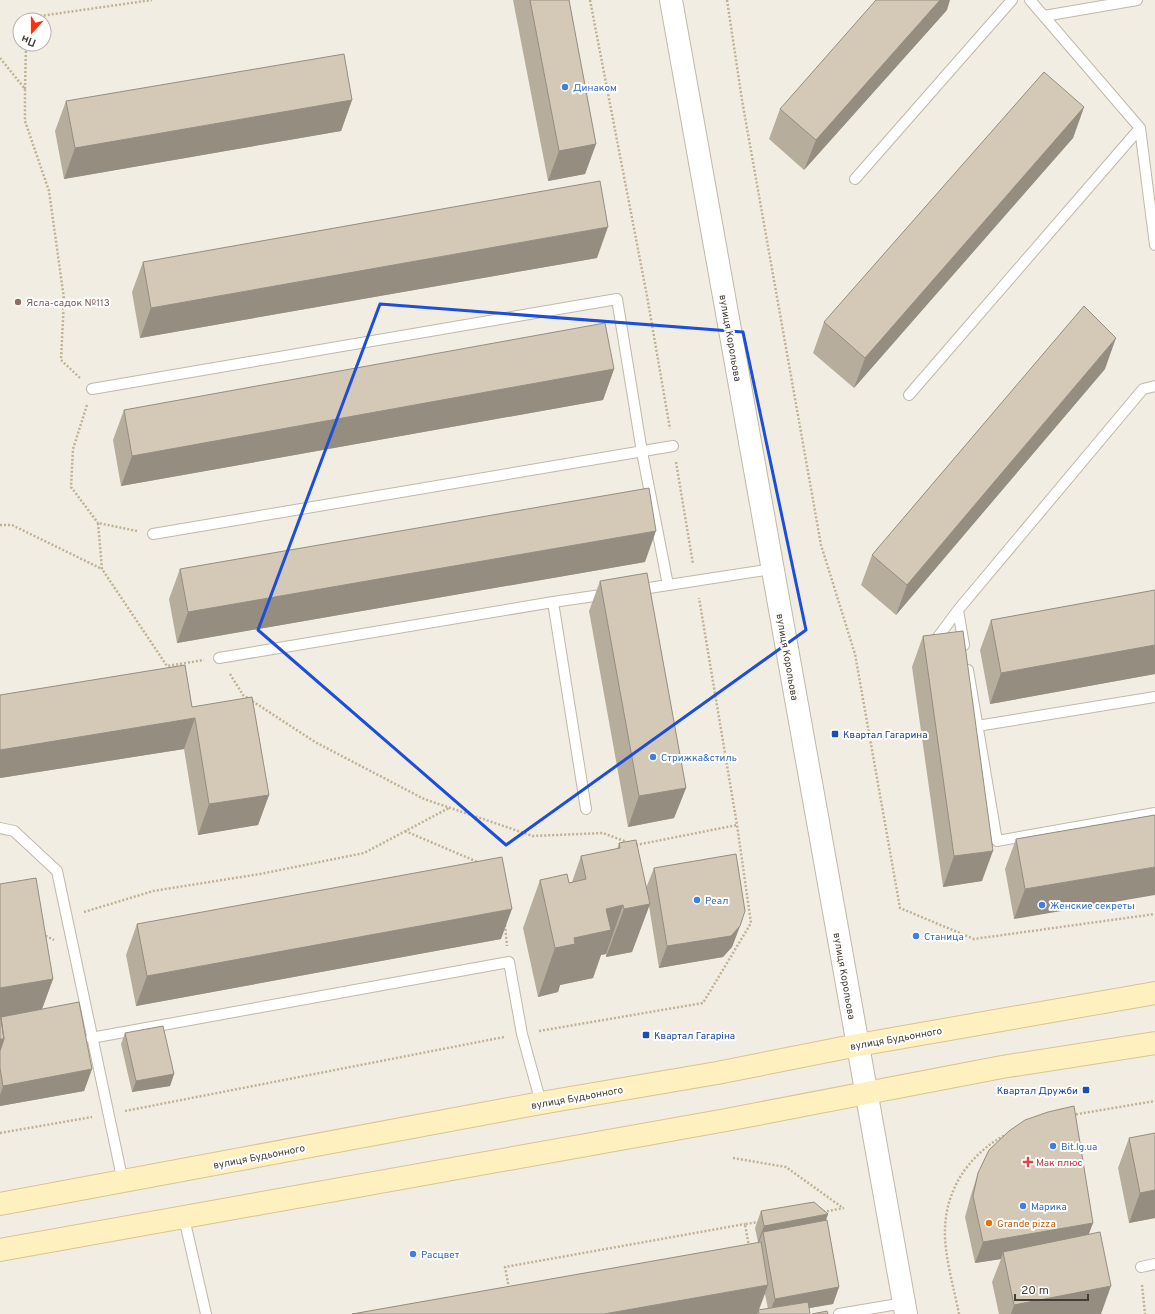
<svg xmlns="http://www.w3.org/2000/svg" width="1155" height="1314" font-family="Overpass,sans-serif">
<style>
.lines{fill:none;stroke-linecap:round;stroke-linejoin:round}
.service-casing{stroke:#c1b8a8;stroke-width:12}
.tertiary-casing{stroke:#c1b8a8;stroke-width:24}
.secondary-casing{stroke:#d8c591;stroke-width:24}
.path{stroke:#c1b195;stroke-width:2.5;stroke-dasharray:2 2;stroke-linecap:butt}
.service{stroke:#fff;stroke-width:10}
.tertiary{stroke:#fff;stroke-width:22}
.secondary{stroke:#fff0c0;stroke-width:22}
.wall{fill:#b6ad9d;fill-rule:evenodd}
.shaded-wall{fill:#948d80}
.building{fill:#d4c9b7;stroke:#948d80}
.marked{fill:none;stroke:#1d4ed8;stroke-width:3;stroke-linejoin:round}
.shop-dot{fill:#3f7fe0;stroke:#fff;stroke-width:1.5}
.education-dot{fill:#8d6e63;stroke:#fff;stroke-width:1.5}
.transit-dot{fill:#1a4fb4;stroke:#fff;stroke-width:1.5}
.health-dot{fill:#e0444e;stroke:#fff;stroke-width:1.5}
.food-dot{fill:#e8710a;stroke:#fff;stroke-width:1.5}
.labels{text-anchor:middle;stroke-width:4;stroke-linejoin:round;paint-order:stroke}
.shop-label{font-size:10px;fill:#366cbe;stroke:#fff;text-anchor:start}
.education-label{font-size:10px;fill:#785e54;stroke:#fff;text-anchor:start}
.street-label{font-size:10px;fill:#443d33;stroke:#fff}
.transit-label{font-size:10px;fill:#164399;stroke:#fff;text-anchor:start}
.health-label{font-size:10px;fill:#be3a42;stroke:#fff;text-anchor:start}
.food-label{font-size:10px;fill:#c56008;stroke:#fff;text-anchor:start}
</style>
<rect width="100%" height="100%" fill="#f2ede2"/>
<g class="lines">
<!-- service casing -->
<g class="service-casing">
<path id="service" d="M 1030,0 L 1140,128 L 1155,245
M 1044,16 L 1137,0
M 855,179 L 1012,0
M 92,389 L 617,299 L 642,452 L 668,585
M 909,395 L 1140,128
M 153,534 L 673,446
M 636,590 L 772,569
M 553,602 L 608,594
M 958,610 L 964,645
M 932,645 L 958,610 L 1143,389 L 1155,386
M 219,658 L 553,602 L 586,809
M 968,670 L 997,841 L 1155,813
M 977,726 L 1155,697
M 0,828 L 14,831 L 57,871 L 123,1182
M 91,1038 L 509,962 L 522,1034 L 541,1103
M 184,1218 L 206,1314
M 1141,1267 L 1155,1264
M 839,1314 L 904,1303"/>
</g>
<!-- tertiary casing -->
<g class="tertiary-casing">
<path id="tertiary" d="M 671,0 L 906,1314"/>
</g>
<!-- secondary casing -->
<g class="secondary-casing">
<path id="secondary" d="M 0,1204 L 541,1103 L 717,1073 L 858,1045 L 1155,993
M 0,1250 L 726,1120 L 1002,1067 L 1155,1043"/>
</g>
<!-- path -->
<path class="path" d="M 590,0 L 647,296 L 670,429
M 727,0 L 742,100 L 821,545 L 855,654 L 900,908 L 974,939 L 1155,914
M 26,20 L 26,18 L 152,0
M 0,58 L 25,89 L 25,121 L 49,191 L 64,299 L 61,360 L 80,378
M 25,89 L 26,44
M 87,405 L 73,449 L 71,487 L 98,523
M 676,462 L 693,564
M 0,525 L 12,525 L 102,569
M 137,531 L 98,523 L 102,569 L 167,666 L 204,660
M 230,674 L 243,695 L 315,742 L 424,799 L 533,836 L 603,833 L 627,842
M 405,831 L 480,863
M 636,845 L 737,825
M 84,912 L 153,891 L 260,874 L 364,853 L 449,808
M 505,925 L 507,946
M 42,934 L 54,940
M 539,1031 L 703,1003 L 751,923 L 737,825 L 699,598
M 125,1111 L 504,1037
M 1072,1115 L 1155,1101
M 0,1133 L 92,1117
M 733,1158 L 786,1167 L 843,1208
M 823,1212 L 844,1208
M 749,1247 L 745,1224 L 760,1222
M 1142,1285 L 1145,1314
M 509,1288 L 505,1267 L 745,1224
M 959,1314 C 954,1288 944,1255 945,1229 C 946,1188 970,1154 1005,1135"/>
<!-- service -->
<use href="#service" class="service"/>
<!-- tertiary -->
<use href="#tertiary" class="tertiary"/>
<!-- secondary -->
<use href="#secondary" class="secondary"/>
</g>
<!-- wall -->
<path class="wall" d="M 513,0 L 569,0 L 596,144 L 585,174 L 548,181 Z
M 947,10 L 804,170 L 769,139 L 780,109 Z
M 352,100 L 341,131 L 64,179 L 55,131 L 66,101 Z
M 1084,107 L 1073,138 L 854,388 L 813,353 L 824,322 Z
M 597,258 L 140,338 L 132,292 L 143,262 Z
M 614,369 L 603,400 L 121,486 L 113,440 L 124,410 Z
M 1105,369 L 896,615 L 861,585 L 872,555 Z
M 645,562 L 177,643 L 169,599 L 180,569 Z
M 600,581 L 686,788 L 674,818 L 628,827 L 589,611 Z
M 1155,590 L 1155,674 L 990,704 L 980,650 L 991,620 Z
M 923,636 L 982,881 L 943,887 L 912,667 Z
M 0,695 L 192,707 L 269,795 L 258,825 L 198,835 L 184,749 L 0,778 Z
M 1155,815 L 1014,919 L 1005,869 L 1016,839 Z
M 619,843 L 646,888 L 654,868 L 740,926 L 732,947 L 723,957 L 659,968 L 649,906 L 632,952 L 606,957 L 606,954 L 601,955 L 593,978 L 560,985 L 558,992 L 538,997 L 523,928 L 540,880 L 569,883 L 572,882 L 581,856 L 617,849 Z
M 0,884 L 53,979 L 42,1009 L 92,1069 L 84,1091 L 0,1106 Z
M 137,924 L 501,939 L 136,1006 L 126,955 Z
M 125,1033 L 174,1074 L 170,1086 L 132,1092 L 121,1044 Z
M 1129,1138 L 1155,1218 L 1129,1223 L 1118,1168 Z
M 978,1173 L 1093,1223 L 1088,1235 L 1101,1314 L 999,1314 L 992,1282 L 1001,1259 L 975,1263 L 965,1217 L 971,1195 Z
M 761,1211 L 828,1214 L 826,1220 L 839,1287 L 833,1304 L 809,1308 L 810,1314 L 352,1314 L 759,1243 L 759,1242 L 758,1242 L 755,1228 ZM 765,1294 L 768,1309 L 759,1310 Z"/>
<!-- shaded-wall -->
<path class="shaded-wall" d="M 940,0 L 950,0 L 947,10 L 804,170 L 816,140 Z
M 352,100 L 341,131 L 64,179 L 75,148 Z
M 1084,107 L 1073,138 L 854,388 L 865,358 Z
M 596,144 L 585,174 L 548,181 L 559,151 Z
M 608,227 L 597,258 L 140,338 L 151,308 Z
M 1116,338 L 1105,369 L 896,615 L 907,585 Z
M 614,369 L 603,400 L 121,486 L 132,456 Z
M 656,531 L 645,562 L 177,643 L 188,612 Z
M 1155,645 L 1155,674 L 990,704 L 1001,673 Z
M 195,718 L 184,749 L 0,778 L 0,750 Z
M 686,788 L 674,818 L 628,827 L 639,796 Z
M 269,795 L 258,825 L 198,835 L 209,804 Z
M 993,851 L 982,881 L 943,887 L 954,856 Z
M 1155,867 L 1155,895 L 1014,919 L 1025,889 Z
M 650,904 L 632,952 L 606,957 L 624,909 Z
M 623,905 L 606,954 L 601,955 L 593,978 L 560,985 L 558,992 L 538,997 L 555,948 L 574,938 L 606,909 Z
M 512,909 L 501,939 L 136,1006 L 147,976 Z
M 740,926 L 732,947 L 723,957 L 659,968 L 667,946 Z
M 53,979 L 35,1028 L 0,1034 L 0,988 Z
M 0,1039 L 4,1039 L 0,1051 Z
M 92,1069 L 84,1091 L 0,1106 L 0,1095 L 3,1086 Z
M 174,1074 L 170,1086 L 132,1092 L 136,1081 Z
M 1155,1190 L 1155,1218 L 1129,1223 L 1140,1193 Z
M 828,1214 L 822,1231 L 763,1232 L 759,1242 L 758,1242 L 764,1226 Z
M 1093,1223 L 1085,1244 L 1003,1252 L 1001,1259 L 975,1263 L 983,1242 Z
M 768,1285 L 757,1314 L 604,1314 Z
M 1111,1286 L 1101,1314 L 1011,1314 L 1014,1305 Z
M 839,1287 L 833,1304 L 775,1314 L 769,1314 L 775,1299 Z"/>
<!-- building -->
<path class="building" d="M 530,0 L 569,0 L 596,144 L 559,151 Z
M 876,0 L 940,0 L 816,140 L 780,109 Z
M 344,54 L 352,100 L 75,148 L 66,101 Z
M 1044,72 L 1084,107 L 865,358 L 824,322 Z
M 600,181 L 608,227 L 151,308 L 143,262 Z
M 1084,306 L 1116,338 L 907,585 L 872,555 Z
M 605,323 L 614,369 L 132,456 L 124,410 Z
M 649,488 L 656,531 L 188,612 L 180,569 Z
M 647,573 L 686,788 L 639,796 L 600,581 Z
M 1155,590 L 1155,645 L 1001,673 L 991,620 Z
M 963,631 L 993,851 L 954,856 L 923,636 Z
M 185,665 L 192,707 L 252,697 L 269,795 L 209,804 L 195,718 L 0,750 L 0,695 Z
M 1155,815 L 1155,867 L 1025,889 L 1016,839 Z
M 636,840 L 650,904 L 624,909 L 623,905 L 606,909 L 611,930 L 574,938 L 575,944 L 555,948 L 540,880 L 567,874 L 569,883 L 586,879 L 581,856 L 620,848 L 619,843 Z
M 736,854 L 745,911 L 740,926 L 731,936 L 667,946 L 654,868 Z
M 502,857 L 512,909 L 147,976 L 137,924 Z
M 36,878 L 53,979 L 0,988 L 0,884 Z
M 79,1002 L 92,1069 L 3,1086 L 0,1068 L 0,1051 L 4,1039 L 1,1017 Z
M 0,1013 L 4,1039 L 0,1039 Z
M 163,1026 L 174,1074 L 136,1081 L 125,1033 Z
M 1074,1106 L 1093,1223 L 983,1242 L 973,1196 L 978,1173 L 989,1150 L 1009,1131 L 1025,1120 L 1048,1112 Z
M 1155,1133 L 1155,1190 L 1140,1193 L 1129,1138 Z
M 814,1202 L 828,1214 L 764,1226 L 761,1211 Z
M 827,1220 L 839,1287 L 775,1299 L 763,1232 Z
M 1100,1232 L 1111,1286 L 1014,1305 L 1003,1252 Z
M 761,1242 L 768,1285 L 604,1314 L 352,1314 Z
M 808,1302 L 810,1314 L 759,1314 L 758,1310 Z
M 827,1311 L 828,1314 L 812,1314 Z"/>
<!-- marked area -->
<path class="marked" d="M 380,304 L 743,332 L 806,630 L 506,845 L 258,630 Z"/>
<!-- markers -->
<g class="shop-dot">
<circle cx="565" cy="87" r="4"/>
<circle cx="653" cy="757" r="4"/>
<circle cx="697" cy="900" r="4"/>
<circle cx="1042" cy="905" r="4"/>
<circle cx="916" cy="936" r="4"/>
<circle cx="1053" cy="1146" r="4"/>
<circle cx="1023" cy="1206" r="4"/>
<circle cx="413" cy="1254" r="4"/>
</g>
<circle class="education-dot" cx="18" cy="302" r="4"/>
<g class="transit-dot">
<rect x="831" y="730" width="8" height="8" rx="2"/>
<rect x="642" y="1031" width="8" height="8" rx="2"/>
<rect x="1082" y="1086" width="8" height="8" rx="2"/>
</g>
<path class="health-dot" d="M1026 1156h4v4h4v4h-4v4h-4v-4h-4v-4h4z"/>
<circle class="food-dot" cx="989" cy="1223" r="4"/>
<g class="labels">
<!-- shop labels -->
<g class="shop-label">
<text x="573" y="91">Динаком</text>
<text x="661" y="761">Стрижка&amp;стиль</text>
<text x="705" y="904">Реал</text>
<text x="1050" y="909">Женские секреты</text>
<text x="924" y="940">Станица</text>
<text x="1061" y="1150">Bit.lg.ua</text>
<text x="1031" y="1210">Марика</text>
<text x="421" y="1258">Расцвет</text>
</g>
<!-- education labels -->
<g class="education-label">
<text x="26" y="306">Ясла-садок №113</text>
</g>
<!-- street labels -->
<g class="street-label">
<text transform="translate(731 338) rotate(80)" y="4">вулиця Корольова</text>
<text transform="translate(788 657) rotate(80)" y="4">вулиця Корольова</text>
<text transform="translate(845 976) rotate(80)" y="4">вулиця Корольова</text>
<text transform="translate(896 1038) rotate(-10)" y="4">вулиця Будьонного</text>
<text transform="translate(577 1097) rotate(-10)" y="4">вулиця Будьонного</text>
<text transform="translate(259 1156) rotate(-11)" y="4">вулиця Будьонного</text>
</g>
<!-- transit labels -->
<g class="transit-label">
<text x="843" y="738">Квартал Гагарина</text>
<text x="654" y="1039">Квартал Гагаріна</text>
<text x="1078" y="1094" text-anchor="end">Квартал Дружби</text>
</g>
<!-- health labels -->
<g class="health-label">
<text x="1036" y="1166">Мак плюс</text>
</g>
<!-- food labels -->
<g class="food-label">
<text x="997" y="1227">Grande pizza</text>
</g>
</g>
<!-- north arrow -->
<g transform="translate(32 32) rotate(201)"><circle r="19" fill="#ffffff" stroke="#b4b1ad"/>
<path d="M0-3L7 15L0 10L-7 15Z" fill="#ff310d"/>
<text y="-6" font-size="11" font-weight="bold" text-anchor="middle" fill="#443d33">Пн</text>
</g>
<!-- scale -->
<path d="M1015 1294v6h73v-6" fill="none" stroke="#443d33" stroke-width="2"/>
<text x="1021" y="1294" font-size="12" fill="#443d33" stroke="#ffffff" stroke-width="3" paint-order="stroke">20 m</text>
</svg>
